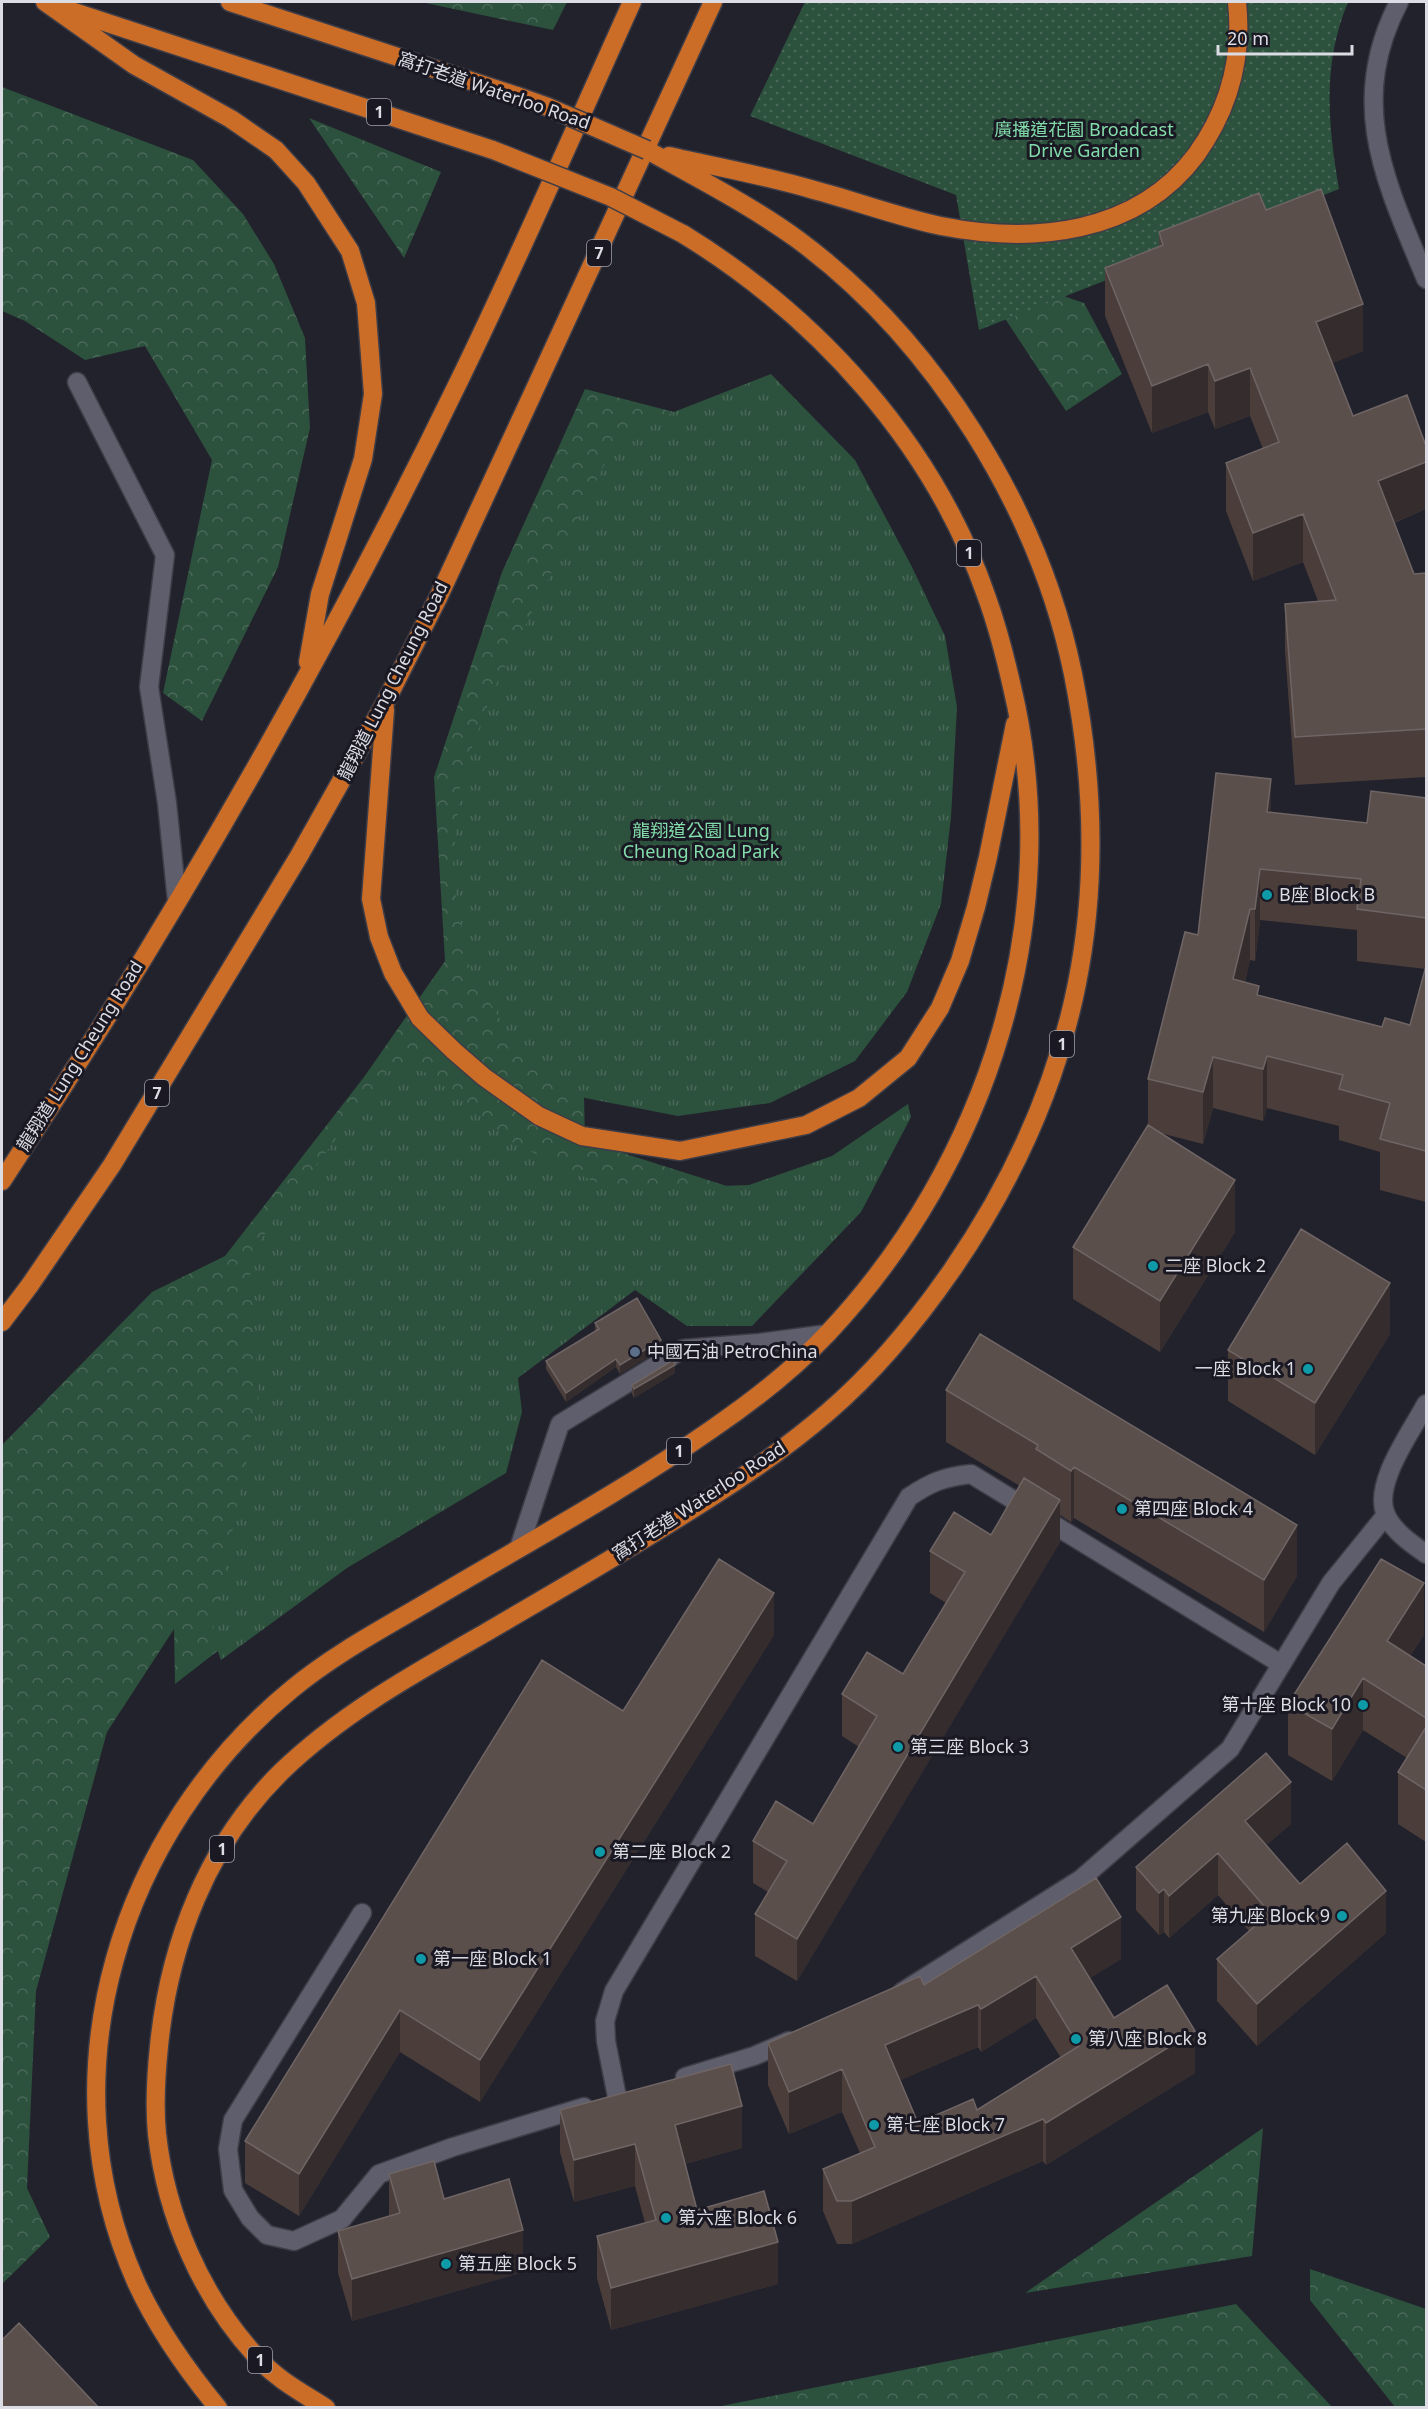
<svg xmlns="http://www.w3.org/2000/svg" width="1428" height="2409" font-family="'Noto Sans','Noto Sans TC',sans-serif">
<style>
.forest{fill:url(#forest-crowns)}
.park{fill:url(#park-tufts)}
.garden{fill:url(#garden-dots)}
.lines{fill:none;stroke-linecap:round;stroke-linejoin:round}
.service-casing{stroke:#3e3d47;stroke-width:21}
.tertiary-casing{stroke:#3e3d47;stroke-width:21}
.trunk-casing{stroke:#3e3d47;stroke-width:21}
.service{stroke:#5f5e6c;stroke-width:18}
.tertiary{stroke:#5f5e6c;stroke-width:18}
.trunk{stroke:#cc6d27;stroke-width:18}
.trunk-bridge-casing{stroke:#3e3d47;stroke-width:21;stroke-linecap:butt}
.trunk-bridge{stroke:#cc6d27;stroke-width:18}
.wall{fill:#4b3e3a;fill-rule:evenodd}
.shaded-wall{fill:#342c2d}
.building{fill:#5b4f4c;stroke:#6f6564;stroke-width:1.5;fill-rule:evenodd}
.culture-dot{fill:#0f9aa8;stroke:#191823;stroke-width:2}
.service-dot{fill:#5c6f8a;stroke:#191823;stroke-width:2}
.labels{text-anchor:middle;stroke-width:6;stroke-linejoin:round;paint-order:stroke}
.shield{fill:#191823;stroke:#a2a1aa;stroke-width:1.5}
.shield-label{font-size:16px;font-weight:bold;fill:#dcdce4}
.street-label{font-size:18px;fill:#dcdce4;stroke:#191823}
.park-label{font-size:18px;fill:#83ddaa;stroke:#191823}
.poi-label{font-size:18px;fill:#dcdce4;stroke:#191823;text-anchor:start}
</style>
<defs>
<pattern id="forest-crowns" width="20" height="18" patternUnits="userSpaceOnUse" patternTransform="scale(1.5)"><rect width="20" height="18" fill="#2c513c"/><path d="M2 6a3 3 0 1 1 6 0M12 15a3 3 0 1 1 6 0" fill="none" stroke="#4a6958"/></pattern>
<pattern id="park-tufts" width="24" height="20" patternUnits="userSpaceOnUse" patternTransform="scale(1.5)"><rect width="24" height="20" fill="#2c513c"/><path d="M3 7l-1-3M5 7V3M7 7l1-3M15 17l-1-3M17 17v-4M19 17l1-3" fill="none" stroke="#4a6958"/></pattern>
<pattern id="garden-dots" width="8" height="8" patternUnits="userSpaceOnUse" patternTransform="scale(1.5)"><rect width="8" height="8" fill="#2c513c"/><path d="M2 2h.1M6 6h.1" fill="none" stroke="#4a6958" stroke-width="1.8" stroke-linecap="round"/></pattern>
</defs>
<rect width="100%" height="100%" fill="#22222d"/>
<!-- forest -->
<path class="forest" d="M 421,2 L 567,2 L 553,30 Z
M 2,87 L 193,160 L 243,214 L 274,264 L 305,338 L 310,428 L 278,567 L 202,721 L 163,693 L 212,460 L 145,346 L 85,360 L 25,321 L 2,311 Z
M 309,118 L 441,172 L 404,258 Z
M 969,264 L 1084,303 L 1122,374 L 1066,411 Z
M 585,389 L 833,453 L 583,1050 L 585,1141 L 803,1210 L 567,1284 L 349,1549 L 175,1684 L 174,1629 L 107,1732 L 36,1991 L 27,2188 L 50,2237 L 2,2284 L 2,1445 L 152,1292 L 225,1256 L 364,1077 L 445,961 L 434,777 L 502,572 Z
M 1263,2128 L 1252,2256 L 1025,2293 Z
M 1310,2269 L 1426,2309 L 1426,2407 L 1395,2407 L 1310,2300 Z
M 1236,2304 L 1332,2407 L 716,2407 Z"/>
<!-- park -->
<path class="park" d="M 771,374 L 855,460 L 911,565 L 945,636 L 957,707 L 951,817 L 941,904 L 907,992 L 855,1061 L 770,1103 L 678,1116 L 585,1098 L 521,1053 L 470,971 L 452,875 L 461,777 L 493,691 L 620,433 Z
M 393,1063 L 428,1073 L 515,1144 L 595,1182 L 665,1188 L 749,1185 L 832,1156 L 908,1104 L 911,1117 L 861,1212 L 752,1326 L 687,1326 L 635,1290 L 518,1378 L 522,1412 L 506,1473 L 347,1568 L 221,1660 L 212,1635 L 259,1395 L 249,1255 Z"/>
<!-- garden -->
<path class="garden" d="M 805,2 L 1348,2 C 1322,65 1328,124 1339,189 L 979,330 L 956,195 L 750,116 Z"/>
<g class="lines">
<!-- service casing -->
<g class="service-casing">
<path id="service" d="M 77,382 L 165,555 L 149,687 L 167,803 L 177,901
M 519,1548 L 560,1424 L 683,1349 L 759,1343 L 827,1334
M 362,1913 L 233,2120 L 228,2149 L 233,2190 L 250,2218 L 267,2235 L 294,2241 L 342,2219 L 379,2174 L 453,2147 L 584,2107
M 902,1992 L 1081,1879 L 1230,1749 L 1331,1583 L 1386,1515
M 685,2077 L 754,2056 L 789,2041
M 617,2097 L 606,2041 L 605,2021 L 614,1991 L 909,1497 C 931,1482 944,1477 971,1474 L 1281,1664"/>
</g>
<!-- tertiary casing -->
<g class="tertiary-casing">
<path id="tertiary" d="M 1399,2 C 1346,104 1386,182 1426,279
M 1426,1404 C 1412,1431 1372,1484 1386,1515 C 1394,1532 1412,1544 1426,1554"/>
</g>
<!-- trunk casing -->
<g class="trunk-casing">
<path id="trunk" d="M 45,2 L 134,65 L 231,119 L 276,150 L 306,183 L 350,251 L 366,303 L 373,394 L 363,459 L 320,594 L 308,662
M 230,2 L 517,96
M 62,8 L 493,150
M 669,156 C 717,167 767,176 814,190 C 856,201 898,217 941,226 C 1032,244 1136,235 1196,155 C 1229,109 1243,58 1237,2
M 385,710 L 371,899 L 379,937 L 393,973 L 420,1018 L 454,1051 L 484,1077 L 539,1116 L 582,1136 L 680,1151 L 806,1125 L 859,1098 L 908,1058 L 940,1008 L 960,961 L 976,907 L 988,857 L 1015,724
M 2,1181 C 171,925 325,657 459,381 C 520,256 575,128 632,2
M 2,1322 L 30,1285 L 112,1165 L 299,856 L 385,703 L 438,598 L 533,393 L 713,2
M 218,2408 C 186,2369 157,2328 136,2282 C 43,2073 120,1830 292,1689 C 334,1654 384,1628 431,1600 C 525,1544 622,1492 712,1429 C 753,1401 794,1369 828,1333 C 988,1163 1067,917 1012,687 C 1005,656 997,625 986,595 C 933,443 818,317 683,234
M 326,2408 C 301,2392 276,2379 256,2356 C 201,2296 166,2215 157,2134 C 154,2104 156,2075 159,2046 C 169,1945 207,1845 281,1772 C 341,1714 413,1674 485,1633 C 560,1589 637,1545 710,1498 C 751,1472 791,1444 828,1412 C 876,1371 916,1322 952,1270 C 1079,1085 1117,894 1073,674 C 1039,508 933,339 797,239 C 750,205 697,178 647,150"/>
</g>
<!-- service -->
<use href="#service" class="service"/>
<!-- tertiary -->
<use href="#tertiary" class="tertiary"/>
<!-- trunk -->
<use href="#trunk" class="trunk"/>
<!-- trunk-bridge casing -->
<g class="trunk-bridge-casing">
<path id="trunk-bridge" d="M 517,96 L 548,107 L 647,150
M 493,150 L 611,197 L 683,234"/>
</g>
<!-- trunk-bridge -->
<use href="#trunk-bridge" class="trunk-bridge"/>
</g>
<!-- wall -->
<path class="wall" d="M 1266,210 L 1363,351 L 1332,363 L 1353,416 L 1426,446 L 1426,509 L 1394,523 L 1414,574 L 1426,573 L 1426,777 L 1295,785 L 1285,651 L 1285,604 L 1318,601 L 1303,562 L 1253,581 L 1226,511 L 1226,463 L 1263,449 L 1250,416 L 1215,429 L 1208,412 L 1152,433 L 1105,316 L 1105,268 L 1159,246 L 1159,232 Z
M 1426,798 L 1426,1202 L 1380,1190 L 1380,1152 L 1339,1140 L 1339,1126 L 1267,1108 L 1263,1121 L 1213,1108 L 1203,1144 L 1160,1133 L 1235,1232 L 1160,1352 L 1073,1299 L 1073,1247 L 1148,1126 L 1148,1079 L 1198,935 L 1271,813 L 1367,823 ZM 1260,920 L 1357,930 L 1357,961 L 1426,969 L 1410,1025 L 1382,1027 L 1259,995 L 1245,982 L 1250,960 L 1255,961 Z
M 595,1323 L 661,1349 L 620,1374 L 616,1367 L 566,1402 L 546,1369 L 546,1361 L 595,1331 Z
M 1390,1334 L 1315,1455 L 1228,1401 L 1228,1350 Z
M 675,1373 L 634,1398 L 632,1394 L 632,1385 Z
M 946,1390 L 1297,1576 L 1264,1632 L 1074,1518 L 1071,1522 L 1060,1515 L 1060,1542 L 797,1981 L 755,1956 L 755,1914 L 768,1892 L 753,1883 L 753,1841 L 813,1824 L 859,1747 L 842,1736 L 842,1694 L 903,1674 L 946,1603 L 930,1593 L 930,1551 L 991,1535 L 1020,1486 L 946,1442 Z
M 774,1635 L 480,2102 L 400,2052 L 299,2216 L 245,2183 L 245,2141 L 623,1711 Z
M 1424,1635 L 1410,1656 L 1426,1666 L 1426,1842 L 1398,1824 L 1398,1772 L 1407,1758 L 1363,1730 L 1332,1781 L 1288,1755 L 1288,1704 Z
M 1291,1824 L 1266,1845 L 1300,1884 L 1386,1933 L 1257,2046 L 1217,2001 L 1217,1959 L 1249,1931 L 1218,1895 L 1169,1938 L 1164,1932 L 1159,1935 L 1136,1910 L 1136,1867 Z
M 1121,1959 L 1090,1978 L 1114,2018 L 1195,2073 L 1046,2165 L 1043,2161 L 852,2244 L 837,2244 L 823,2211 L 823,2169 L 860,2153 L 842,2112 L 789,2134 L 768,2085 L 768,2043 L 924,1985 ZM 1036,2018 L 1061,2058 L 977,2110 L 918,2123 L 900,2080 L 978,2047 L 981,2052 Z
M 560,2110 L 742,2148 L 685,2164 L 697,2210 L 778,2284 L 611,2330 L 597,2278 L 597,2236 L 645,2223 L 635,2186 L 574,2202 L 560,2152 Z
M 389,2174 L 444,2199 L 523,2272 L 352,2321 L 338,2273 L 338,2231 L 389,2216 Z"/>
<!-- shaded-wall -->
<path class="shaded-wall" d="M 1363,304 L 1363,351 L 1316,370 L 1316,322 Z
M 1208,364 L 1208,412 L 1152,433 L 1152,386 Z
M 1250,368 L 1250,416 L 1215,429 L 1215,381 Z
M 1426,462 L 1426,509 L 1378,529 L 1378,481 Z
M 1303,514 L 1303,562 L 1253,581 L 1253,533 Z
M 1271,779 L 1271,830 L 1267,812 Z
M 1260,869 L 1260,920 L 1255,961 L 1255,909 Z
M 1250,909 L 1250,960 L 1233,1030 L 1233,979 Z
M 1267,1056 L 1267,1108 L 1263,1121 L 1263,1069 Z
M 1213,1057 L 1213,1108 L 1203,1144 L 1203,1092 Z
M 1235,1180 L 1235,1232 L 1160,1352 L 1160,1301 Z
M 1390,1283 L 1390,1334 L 1315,1455 L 1315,1403 Z
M 661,1340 L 661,1349 L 620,1374 L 620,1365 Z
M 616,1359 L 616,1367 L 566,1402 L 566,1393 Z
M 675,1365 L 675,1373 L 634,1398 L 634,1389 Z
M 1074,1467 L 1074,1518 L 1071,1522 L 1071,1471 Z
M 1060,1500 L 1060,1542 L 797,1981 L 797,1939 Z
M 1297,1525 L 1297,1576 L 1264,1632 L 1264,1580 Z
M 1424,1583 L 1424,1635 L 1387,1692 L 1387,1641 Z
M 774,1593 L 774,1635 L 480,2102 L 480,2060 Z
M 1363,1678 L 1363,1730 L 1332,1781 L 1332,1729 Z
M 1291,1782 L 1291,1824 L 1245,1863 L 1245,1821 Z
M 1218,1853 L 1218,1895 L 1169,1938 L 1169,1896 Z
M 1164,1889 L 1164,1932 L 1159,1935 L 1159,1893 Z
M 1386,1891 L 1386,1933 L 1257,2046 L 1257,2004 Z
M 1121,1917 L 1121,1959 L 1071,1990 L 1071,1948 Z
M 1036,1976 L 1036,2018 L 981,2052 L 981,2009 Z
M 978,2005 L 978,2047 L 885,2087 L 885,2045 Z
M 400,2010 L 400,2052 L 299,2216 L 299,2174 Z
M 1195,2031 L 1195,2073 L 1046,2165 L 1046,2123 Z
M 842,2069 L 842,2112 L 789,2134 L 789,2092 Z
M 742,2106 L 742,2148 L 675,2167 L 675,2125 Z
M 1043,2119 L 1043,2161 L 852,2244 L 852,2201 Z
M 635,2144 L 635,2186 L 574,2202 L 574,2160 Z
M 523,2230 L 523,2272 L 352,2321 L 352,2279 Z
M 778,2242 L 778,2284 L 611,2330 L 611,2288 Z"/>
<!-- building -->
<path class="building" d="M 1321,189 L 1363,304 L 1316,322 L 1353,416 L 1407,395 L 1426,446 L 1426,462 L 1378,481 L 1414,574 L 1426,573 L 1426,729 L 1295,737 L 1285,604 L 1336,600 L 1303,514 L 1253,533 L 1226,463 L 1279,442 L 1250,368 L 1215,381 L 1208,364 L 1152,386 L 1105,268 L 1163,245 L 1159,232 L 1259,193 L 1266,210 Z
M 1216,773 L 1271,779 L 1267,812 L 1367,823 L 1371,791 L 1426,798 L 1426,918 L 1357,909 L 1361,879 L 1260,869 L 1255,909 L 1250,909 L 1233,979 L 1259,986 L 1257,995 L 1382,1027 L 1385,1018 L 1410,1025 L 1426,966 L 1426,1151 L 1380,1139 L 1390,1103 L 1339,1089 L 1343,1075 L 1267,1056 L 1263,1069 L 1213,1057 L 1203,1092 L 1148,1079 L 1185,932 L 1198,935 Z
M 1148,1125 L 1235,1180 L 1160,1301 L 1073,1247 Z
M 1301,1229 L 1390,1283 L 1315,1403 L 1228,1350 Z
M 637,1298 L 661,1340 L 620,1365 L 616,1359 L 566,1393 L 546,1361 L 599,1329 L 595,1323 Z
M 980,1334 L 1297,1525 L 1264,1580 L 1074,1467 L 1071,1471 L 1036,1449 L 1038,1445 L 946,1390 Z
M 673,1360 L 675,1365 L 634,1389 L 632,1385 Z
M 1024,1478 L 1060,1500 L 797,1939 L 755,1914 L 787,1861 L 753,1841 L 776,1801 L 813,1824 L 877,1716 L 842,1694 L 867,1652 L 903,1674 L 965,1572 L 930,1551 L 954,1512 L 991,1535 Z
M 719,1559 L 774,1593 L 480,2060 L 400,2010 L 299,2174 L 245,2141 L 542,1660 L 623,1711 Z
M 1381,1559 L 1424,1583 L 1387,1641 L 1426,1666 L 1426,1718 L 1363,1678 L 1332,1729 L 1288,1704 Z
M 1426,1727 L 1426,1790 L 1398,1772 Z
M 1266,1753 L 1291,1782 L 1245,1821 L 1300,1884 L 1347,1843 L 1386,1891 L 1257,2004 L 1217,1959 L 1270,1913 L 1218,1853 L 1169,1896 L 1164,1889 L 1159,1893 L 1136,1867 Z
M 1096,1878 L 1121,1917 L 1071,1948 L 1114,2018 L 1167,1985 L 1195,2031 L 1046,2123 L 1043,2119 L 852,2201 L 837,2201 L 823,2169 L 875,2147 L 842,2069 L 789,2092 L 768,2043 L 920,1976 L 924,1985 ZM 1036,1976 L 1079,2046 L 977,2110 L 973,2099 L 918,2123 L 885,2045 L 978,2005 L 981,2009 Z
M 731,2064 L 742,2106 L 675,2125 L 697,2210 L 764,2191 L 778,2242 L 611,2288 L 597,2236 L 656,2220 L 635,2144 L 574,2160 L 560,2110 Z
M 434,2161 L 444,2199 L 509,2179 L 523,2230 L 352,2279 L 338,2231 L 400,2213 L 389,2174 Z
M 19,2323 L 99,2408 L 2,2408 L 2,2340 Z"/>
<!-- markers -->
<g class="culture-dot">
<circle cx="1267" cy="895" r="6"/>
<circle cx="1153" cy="1266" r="6"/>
<circle cx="1308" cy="1369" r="6"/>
<circle cx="1122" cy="1509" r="6"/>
<circle cx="1363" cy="1705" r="6"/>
<circle cx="898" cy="1747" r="6"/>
<circle cx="600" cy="1852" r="6"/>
<circle cx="1342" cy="1916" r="6"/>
<circle cx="421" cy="1959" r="6"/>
<circle cx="1076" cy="2039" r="6"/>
<circle cx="874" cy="2125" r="6"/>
<circle cx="666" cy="2218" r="6"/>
<circle cx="446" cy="2264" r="6"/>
</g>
<circle class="service-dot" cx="635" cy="1352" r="6"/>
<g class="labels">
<!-- shield labels -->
<g class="shield">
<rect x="367" y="99" width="24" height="26" rx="4.5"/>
<rect x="587" y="240" width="24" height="26" rx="4.5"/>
<rect x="957" y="540" width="24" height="26" rx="4.5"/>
<rect x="1050" y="1031" width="24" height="26" rx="4.5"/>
<rect x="145" y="1080" width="24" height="26" rx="4.5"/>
<rect x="667" y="1438" width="24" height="26" rx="4.5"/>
<rect x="210" y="1836" width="24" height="26" rx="4.5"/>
<rect x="248" y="2347" width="24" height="26" rx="4.5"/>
</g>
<g class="shield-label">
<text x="379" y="118">1</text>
<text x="599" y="259">7</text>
<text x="969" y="559">1</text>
<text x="1062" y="1050">1</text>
<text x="157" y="1099">7</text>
<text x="679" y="1457">1</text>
<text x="222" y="1855">1</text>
<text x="260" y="2366">1</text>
</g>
<!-- street labels -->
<g class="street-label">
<text transform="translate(494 91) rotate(19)" y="6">窩打老道 Waterloo Road</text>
<text transform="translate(393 681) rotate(-63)" y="6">龍翔道 Lung Cheung Road</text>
<text transform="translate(80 1056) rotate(-58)" y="6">龍翔道 Lung Cheung Road</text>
<text transform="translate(699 1501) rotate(-33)" y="6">窩打老道 Waterloo Road</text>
</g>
<!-- park labels -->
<g class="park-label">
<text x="1084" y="136">廣播道花園 Broadcast<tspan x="1084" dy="21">Drive Garden</tspan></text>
<text x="701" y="837">龍翔道公園 Lung<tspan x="701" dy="21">Cheung Road Park</tspan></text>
</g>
<!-- poi labels -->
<g class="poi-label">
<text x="1279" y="901">B座 Block B</text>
<text x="1165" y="1272">二座 Block 2</text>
<text x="647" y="1358">中國石油 PetroChina</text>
<text x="1296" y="1375" text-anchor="end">一座 Block 1</text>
<text x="1134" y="1515">第四座 Block 4</text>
<text x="1351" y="1711" text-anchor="end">第十座 Block 10</text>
<text x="910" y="1753">第三座 Block 3</text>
<text x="612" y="1858">第二座 Block 2</text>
<text x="1330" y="1922" text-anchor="end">第九座 Block 9</text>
<text x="433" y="1965">第一座 Block 1</text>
<text x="1088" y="2045">第八座 Block 8</text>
<text x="886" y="2131">第七座 Block 7</text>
<text x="678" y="2224">第六座 Block 6</text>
<text x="458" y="2270">第五座 Block 5</text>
</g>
</g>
<!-- border -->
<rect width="1428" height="2409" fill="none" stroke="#dcdce4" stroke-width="6"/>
<!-- scale -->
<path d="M1218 45v9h134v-9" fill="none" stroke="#dcdce4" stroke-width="3"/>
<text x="1227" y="45" font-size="18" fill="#dcdce4" stroke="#191823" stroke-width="4.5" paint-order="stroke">20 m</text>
</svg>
